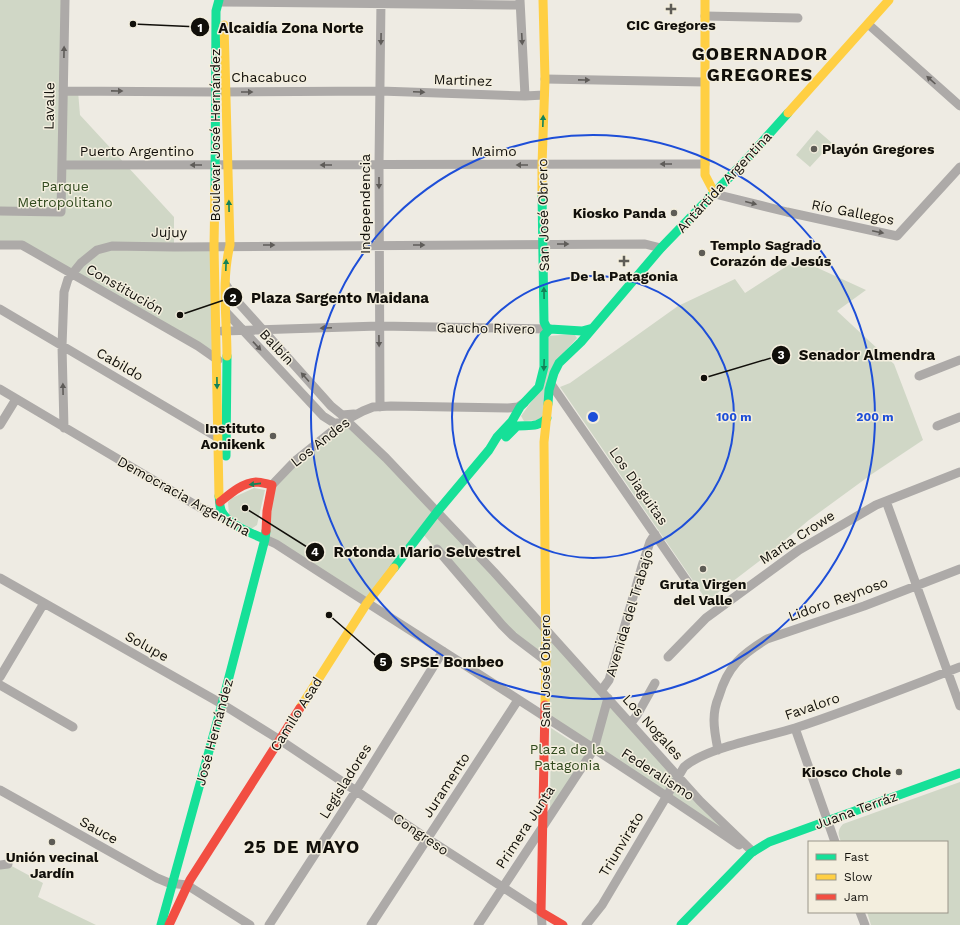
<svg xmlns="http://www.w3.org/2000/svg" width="960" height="925" font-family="'Work Sans',sans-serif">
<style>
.green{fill:#d0d7c6}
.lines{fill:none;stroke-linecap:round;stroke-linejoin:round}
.street{stroke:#adaaa8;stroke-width:9}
.fast{stroke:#16e098;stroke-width:9}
.slow{stroke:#ffcf43;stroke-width:9}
.jam{stroke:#f24e42;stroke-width:9}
.oneway{fill:#5f5c59}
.oneway2{fill:#148258}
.ring{fill:none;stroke:#1d4ed8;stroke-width:2}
.poi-dot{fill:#5e5c56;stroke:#f3eede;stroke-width:1.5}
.labels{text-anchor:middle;stroke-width:3;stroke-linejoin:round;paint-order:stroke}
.poi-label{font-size:14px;font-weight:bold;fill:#110f0a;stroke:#f3eede}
.street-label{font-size:14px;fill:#110f0a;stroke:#f3eede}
.park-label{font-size:14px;fill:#314a1e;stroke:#f3eede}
.district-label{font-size:18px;font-weight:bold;letter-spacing:1px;fill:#110f0a;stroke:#f3eede}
.centre{fill:#1d4ed8;stroke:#f3eede;stroke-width:2}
.ring-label{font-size:12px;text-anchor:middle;font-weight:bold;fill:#1d4ed8;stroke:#f3eede;stroke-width:3;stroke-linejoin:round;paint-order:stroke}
.leader{fill:none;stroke:#110f0a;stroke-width:1.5}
.callout-dot{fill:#110f0a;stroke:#f3eede;stroke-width:1.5}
.mark-label{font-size:12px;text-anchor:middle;font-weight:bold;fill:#fff}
.callout-label{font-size:15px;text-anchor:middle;font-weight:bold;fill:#110f0a;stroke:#f3eede;stroke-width:3;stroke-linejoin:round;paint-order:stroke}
</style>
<rect width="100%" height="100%" fill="#eeebe3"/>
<!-- green -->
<path class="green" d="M 0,0 L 65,0 L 63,91 L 78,91 L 80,115 L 174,217 L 174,247 L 214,246 L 216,359 L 22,245 L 0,245 Z
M 817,130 L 832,143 L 810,167 L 796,155 Z
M 798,259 L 866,290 L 837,311 L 894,364 L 923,440 L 872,474 L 809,520 L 766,556 L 707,601 L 560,387 L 570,383 L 678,306 L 735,279 L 745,293 Z
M 574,334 L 577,338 L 559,358 L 541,420 L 524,421 L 521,416 L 537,394 L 548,336 Z
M 346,420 L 753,852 L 546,717 L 546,661 L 513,636 L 422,533 L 367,603 L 265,539 L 272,485 Z
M 254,488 L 265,490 L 257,525 L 251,529 L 229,515 L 228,502 L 232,498 Z
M 551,728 L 588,752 L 550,811 Z
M 960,782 L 960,925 L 871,925 L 867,912 L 947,912 L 947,842 L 841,842 C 838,834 837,831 843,824 Z
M 8,864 L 43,883 L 38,897 L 96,925 L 0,925 L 0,865 Z"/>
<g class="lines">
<!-- street -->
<path class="street" d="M 520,0 L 525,96
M 219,2 L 520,5
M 705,16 L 798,18
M 868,24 L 960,106
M 545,79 L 704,82
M 63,91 L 215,92 L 380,91 L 525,96 L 544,95
M 62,165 L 705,164
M 714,192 L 719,195 L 787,212 L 897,236 L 960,167
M 0,211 L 61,212 L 65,0
M 0,245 L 22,245 L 198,346 L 218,360
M 226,285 L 236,300 L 331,406 L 342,415 L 354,414
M 0,309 L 220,439
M 226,312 L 323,416 L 334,423 L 343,423
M 222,331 L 379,326 L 550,329
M 919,376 L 960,360
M 551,384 L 689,584
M 0,389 L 199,507 L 224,517
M 380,407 L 379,165 L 381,0
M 346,420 L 386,458 L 494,572 L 700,801 L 753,852
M 0,425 L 16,399
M 937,426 L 960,417
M 64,428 L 62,346 L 64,292 L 68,279 L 81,263 L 97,250 L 112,246 L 174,247 L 645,244 L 661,248
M 272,485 L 295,461 L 346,420 L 363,411 L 373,407 L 391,406 L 508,408 L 518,407 L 524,403
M 886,501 L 960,706
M 265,539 L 276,544 C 430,644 587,741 739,845
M 437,549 L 502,625 L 513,636 L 546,661
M 0,578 L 222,704 L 280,740 L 428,839 L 541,912 L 542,925
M 668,657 L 706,618 L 799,550 L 876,505 L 960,472
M 0,677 L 44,603
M 0,685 L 73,727
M 601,691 L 609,680 L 642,566 L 650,542 L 655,534
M 631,723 L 637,715 L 655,683
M 795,728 L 835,842
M 718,750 C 716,740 714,730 714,720 C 714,712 716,703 719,696 C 728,666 741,655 767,639 L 864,606 L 960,569
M 0,790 L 157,878 L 169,883 L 187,885 L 250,925
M 0,865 L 8,864
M 860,912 L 865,925
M 269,925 L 356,791 L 443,651
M 371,925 L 518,700
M 478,925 L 594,749 L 608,698
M 586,925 L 602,905 L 684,767 C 705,748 766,737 795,728 C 850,710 905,688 960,667"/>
<!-- fast -->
<path class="fast" d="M 215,188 L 216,11 L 219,0
M 542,194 L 544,322 L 547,328 L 550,329
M 550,329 L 582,331 L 593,328
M 548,404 L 549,390 L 554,373 L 559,363 L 581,342 L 661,248 L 746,160 L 788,113
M 506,437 L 517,426 C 529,425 538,428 547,418
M 226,456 L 227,356
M 219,496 C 220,501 219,507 222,512 C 228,524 252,534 265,539
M 394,568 L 437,512 L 489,450 L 497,437 L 512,421 L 520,407 L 539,387 L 544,367 L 544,335 L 550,329
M 161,925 L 222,704 L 265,539 L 266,531
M 681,925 L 751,853 L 769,842 L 960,773"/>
<!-- slow -->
<path class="slow" d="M 705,0 L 705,175 L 714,192
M 224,25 L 230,245 C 221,281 227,319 227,356
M 788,113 L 889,0
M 215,188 L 214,246 L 219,496
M 542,194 L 542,165 L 545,79 L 543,0
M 545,705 L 546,661 L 544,442 L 548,404
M 300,708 L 367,603 L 394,568"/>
<!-- jam -->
<path class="jam" d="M 220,502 C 230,494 242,483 256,482 C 261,482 267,484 272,485 L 267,511 L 266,531
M 545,705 L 541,912 L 563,925
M 169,925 L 190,880 L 300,708"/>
</g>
<!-- one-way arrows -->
<defs><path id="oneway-solid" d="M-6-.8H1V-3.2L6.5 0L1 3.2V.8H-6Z"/></defs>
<g class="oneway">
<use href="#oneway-solid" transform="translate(381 39) rotate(91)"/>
<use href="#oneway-solid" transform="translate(522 39) rotate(87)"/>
<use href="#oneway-solid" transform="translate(64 52) rotate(-89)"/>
<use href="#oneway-solid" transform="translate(584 80) rotate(1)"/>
<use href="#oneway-solid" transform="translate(931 80) rotate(-138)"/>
<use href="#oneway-solid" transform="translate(117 91) rotate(1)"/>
<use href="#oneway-solid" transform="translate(247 92)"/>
<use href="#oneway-solid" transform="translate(419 92) rotate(2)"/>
<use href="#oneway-solid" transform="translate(666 164) rotate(180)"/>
<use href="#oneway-solid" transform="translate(196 165) rotate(-180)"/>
<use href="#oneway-solid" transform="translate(326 165) rotate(180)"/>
<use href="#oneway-solid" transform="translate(522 165) rotate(180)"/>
<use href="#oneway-solid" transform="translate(379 183) rotate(90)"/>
<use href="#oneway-solid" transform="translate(751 203) rotate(14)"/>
<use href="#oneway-solid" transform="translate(878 232) rotate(12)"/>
<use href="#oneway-solid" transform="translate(563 244)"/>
<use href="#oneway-solid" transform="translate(269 245)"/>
<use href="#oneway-solid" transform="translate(419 245)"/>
<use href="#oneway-solid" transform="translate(326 328) rotate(178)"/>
<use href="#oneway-solid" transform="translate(379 341) rotate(89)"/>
<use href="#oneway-solid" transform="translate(257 346) rotate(47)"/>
<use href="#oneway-solid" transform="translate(305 377) rotate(-132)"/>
<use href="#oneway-solid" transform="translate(63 389) rotate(-91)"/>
</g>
<g class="oneway2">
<use href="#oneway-solid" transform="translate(543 121) rotate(-88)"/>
<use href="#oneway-solid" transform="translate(229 206) rotate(-91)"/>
<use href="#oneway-solid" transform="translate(226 265) rotate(-88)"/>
<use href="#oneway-solid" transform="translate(544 293) rotate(-91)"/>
<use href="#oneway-solid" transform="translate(544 365) rotate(92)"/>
<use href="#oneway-solid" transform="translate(217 383) rotate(89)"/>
<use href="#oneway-solid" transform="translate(255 484) rotate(174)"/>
</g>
<!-- distance rings -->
<g class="ring">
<circle cx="593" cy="417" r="141"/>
<circle cx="593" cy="417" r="282"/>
</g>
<!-- markers -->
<g class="poi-dot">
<path d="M669 3h4v4h4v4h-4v4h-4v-4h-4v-4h4z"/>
<circle cx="814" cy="149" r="4"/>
<circle cx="674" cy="213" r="4"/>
<circle cx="702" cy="253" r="4"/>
<path d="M622 255h4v4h4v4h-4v4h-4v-4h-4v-4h4z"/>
<circle cx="273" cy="436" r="4"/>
<circle cx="703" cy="569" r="4"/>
<circle cx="899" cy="772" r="4"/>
<circle cx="52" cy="842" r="4"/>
</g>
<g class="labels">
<!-- poi labels -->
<g class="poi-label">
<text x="671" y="30">CIC Gregores</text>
<text x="822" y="154" text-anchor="start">Playón Gregores</text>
<text x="666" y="218" text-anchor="end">Kiosko Panda</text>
<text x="710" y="250" text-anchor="start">Templo Sagrado<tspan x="710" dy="16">Corazón de Jesús</tspan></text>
<text x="624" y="281">De la Patagonia</text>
<text x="265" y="433" text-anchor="end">Instituto<tspan x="265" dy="16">Aonikenk</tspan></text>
<text x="703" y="589">Gruta Virgen<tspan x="703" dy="16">del Valle</tspan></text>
<text x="891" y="777" text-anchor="end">Kiosco Chole</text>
<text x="52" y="862">Unión vecinal<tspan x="52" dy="16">Jardín</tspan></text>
</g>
<!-- street labels -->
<g class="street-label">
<text x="269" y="82">Chacabuco</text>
<text transform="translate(463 80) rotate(2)" y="5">Martinez</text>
<text transform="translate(49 106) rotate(-89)" y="5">Lavalle</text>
<text transform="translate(215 135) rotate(-90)" y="5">Boulevar José Hernández</text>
<text x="137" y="156">Puerto Argentino</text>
<text x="494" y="156">Maimo</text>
<text transform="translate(724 182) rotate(-47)" y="5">Antártida Argentina</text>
<text transform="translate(365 204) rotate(-90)" y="5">Independencia</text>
<text transform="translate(853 212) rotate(11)" y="5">Río Gallegos</text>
<text transform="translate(543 215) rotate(-91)" y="5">San José Obrero</text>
<text transform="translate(169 232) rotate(1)" y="5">Jujuy</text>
<text transform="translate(125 289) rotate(30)" y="5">Constitución</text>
<text transform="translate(486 328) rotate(1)" y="5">Gaucho Rivero</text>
<text transform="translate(277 347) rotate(47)" y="5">Balbín</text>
<text transform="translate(120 364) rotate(30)" y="5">Cabildo</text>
<text transform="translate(320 442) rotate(-38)" y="5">Los Andes</text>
<text transform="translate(639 486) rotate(55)" y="5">Los Diaguitas</text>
<text transform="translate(184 496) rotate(29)" y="5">Democracia Argentina</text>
<text transform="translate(797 537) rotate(-33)" y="5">Marta Crowe</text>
<text transform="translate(838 599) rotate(-20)" y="5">Lidoro Reynoso</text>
<text transform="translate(629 613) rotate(-73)" y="5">Avenida del Trabajo</text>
<text transform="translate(147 646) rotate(29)" y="5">Solupe</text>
<text transform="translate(545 671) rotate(-90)" y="5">San José Obrero</text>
<text transform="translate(812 706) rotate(-19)" y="5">Favaloro</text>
<text transform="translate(296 714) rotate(-58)" y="5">Camilo Asad</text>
<text transform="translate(653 727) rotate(48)" y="5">Los Nogales</text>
<text transform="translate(214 732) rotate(-75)" y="5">José Hernández</text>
<text transform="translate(658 774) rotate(33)" y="5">Federalismo</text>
<text transform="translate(345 781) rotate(-58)" y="5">Legisladores</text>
<text transform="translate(446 785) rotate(-57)" y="5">Juramento</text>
<text transform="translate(856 810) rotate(-20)" y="5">Juana Terráz</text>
<text transform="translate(525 827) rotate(-57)" y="5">Primera Junta</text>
<text transform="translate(99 830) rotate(29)" y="5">Sauce</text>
<text transform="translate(421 834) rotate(34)" y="5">Congreso</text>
<text transform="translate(621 844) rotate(-59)" y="5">Triunvirato</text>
</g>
<!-- park labels -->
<g class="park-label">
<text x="65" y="191">Parque<tspan x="65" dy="16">Metropolitano</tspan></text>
<text x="567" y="754">Plaza de la<tspan x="567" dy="16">Patagonia</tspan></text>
</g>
<!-- district labels -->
<g class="district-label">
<text x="760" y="60">GOBERNADOR<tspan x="760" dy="21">GREGORES</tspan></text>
<text x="302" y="853">25 DE MAYO</text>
</g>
</g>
<circle cx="593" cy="417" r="6" class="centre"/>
<g class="ring-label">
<text x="734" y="421">100 m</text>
<text x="875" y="421">200 m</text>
</g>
<!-- callouts -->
<path class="leader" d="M133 24L200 27M180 315L233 297M704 378L781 355M245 508L315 552M329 615L383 662"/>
<g class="callout-dot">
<circle cx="133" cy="24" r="4"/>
<circle cx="180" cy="315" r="4"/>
<circle cx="704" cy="378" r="4"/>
<circle cx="245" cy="508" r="4"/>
<circle cx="329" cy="615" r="4"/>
<circle cx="200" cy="27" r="10"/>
<circle cx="233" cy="297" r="10"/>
<circle cx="781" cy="355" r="10"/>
<circle cx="315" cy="552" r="10"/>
<circle cx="383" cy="662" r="10"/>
</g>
<g class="mark-label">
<text x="200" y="32">1</text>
<text x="233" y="302">2</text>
<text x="781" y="359">3</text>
<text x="315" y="556">4</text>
<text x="383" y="666">5</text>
</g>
<g class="callout-label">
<text x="291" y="33">Alcaidía Zona Norte</text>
<text x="340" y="303">Plaza Sargento Maidana</text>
<text x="867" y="360">Senador Almendra</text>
<text x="427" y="557">Rotonda Mario Selvestrel</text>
<text x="452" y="667">SPSE Bombeo</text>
</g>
<!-- legend -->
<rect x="808" y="841" width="140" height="72" fill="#f3eede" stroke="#999589"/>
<rect x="816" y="854" width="20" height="6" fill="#16e098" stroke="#999589"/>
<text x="844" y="861" font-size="12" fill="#110f0a">Fast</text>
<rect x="816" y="874" width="20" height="6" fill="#ffcf43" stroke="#999589"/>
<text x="844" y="881" font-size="12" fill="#110f0a">Slow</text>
<rect x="816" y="894" width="20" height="6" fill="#f24e42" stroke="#999589"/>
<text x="844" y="901" font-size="12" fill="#110f0a">Jam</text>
</svg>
